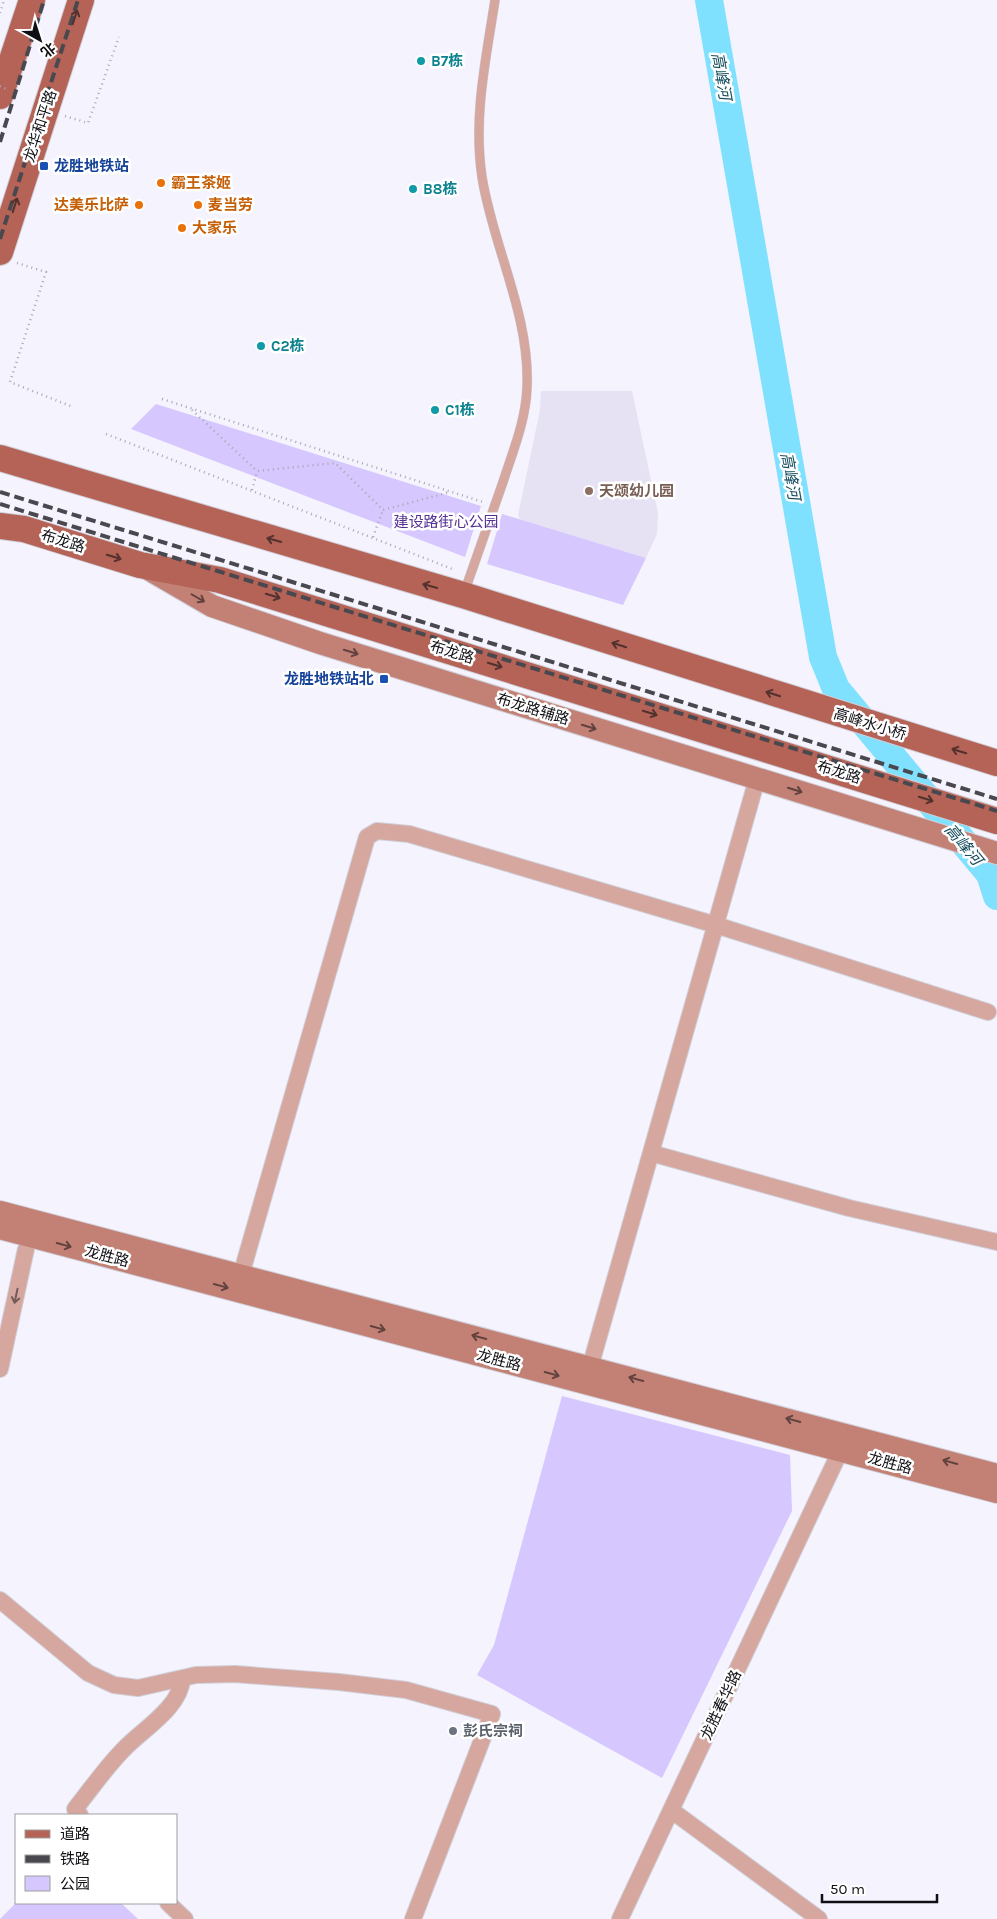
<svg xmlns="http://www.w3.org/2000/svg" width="997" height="1919" font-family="Karla,'Noto Sans SC',sans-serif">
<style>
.built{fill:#e6e2f3}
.green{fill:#d6c8ff}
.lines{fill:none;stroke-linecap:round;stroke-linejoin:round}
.river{stroke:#80e1fe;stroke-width:28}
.lane-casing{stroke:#d0cfd9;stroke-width:10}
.street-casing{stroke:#d0cfd9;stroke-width:18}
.secondary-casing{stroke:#d0cfd9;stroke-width:24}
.primary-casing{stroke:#d0cfd9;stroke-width:28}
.path{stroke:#a9a7b0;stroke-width:2.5;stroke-dasharray:1 4;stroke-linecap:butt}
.lane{stroke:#d5a79e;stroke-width:9}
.street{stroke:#d5a79e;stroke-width:16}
.secondary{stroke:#c38074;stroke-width:22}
.primary{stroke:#b46356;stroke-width:26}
.rail{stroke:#49484e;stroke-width:4;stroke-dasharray:10 5;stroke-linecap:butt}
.path-bridge{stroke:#a9a7b0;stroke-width:2.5;stroke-dasharray:1 4;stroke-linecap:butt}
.oneway{stroke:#52312e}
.oneway2{stroke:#61423f}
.oneway3{stroke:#725b59}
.culture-dot{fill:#0f9aa8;stroke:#fff;stroke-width:2}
.transit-dot{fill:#1a4fb4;stroke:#fff;stroke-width:2}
.food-dot{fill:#e8710a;stroke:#fff;stroke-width:2}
.education-dot{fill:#8d6e63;stroke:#fff;stroke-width:2}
.worship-dot{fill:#6b7280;stroke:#fff;stroke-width:2}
.labels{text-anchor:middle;stroke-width:5;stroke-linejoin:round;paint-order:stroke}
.culture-label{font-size:15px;font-weight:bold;fill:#0d838f;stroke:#fff;text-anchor:start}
.street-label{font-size:15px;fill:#100f14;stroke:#fff}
.transit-label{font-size:15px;font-weight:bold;fill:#164399;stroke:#fff;text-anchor:start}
.food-label{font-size:15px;font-weight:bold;fill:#c56008;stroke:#fff;text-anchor:start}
.education-label{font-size:15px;font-weight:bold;fill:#785e54;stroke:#fff;text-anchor:start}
.park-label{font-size:15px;fill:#553093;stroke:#fff}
.worship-label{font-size:15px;font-weight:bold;fill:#5b616d;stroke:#fff;text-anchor:start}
.water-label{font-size:16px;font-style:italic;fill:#18505f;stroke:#fff}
</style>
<rect width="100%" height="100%" fill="#f5f3fe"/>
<!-- built -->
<path class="built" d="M 541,391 L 632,391 L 658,513 L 657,534 L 646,558 L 520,520 L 518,515 L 540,410 Z"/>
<!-- green -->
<path class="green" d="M 156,404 L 481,506 L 465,557 L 131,429 Z
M 502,514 L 646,558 L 623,605 L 487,564 Z
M 562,1396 L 790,1455 L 792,1511 L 662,1778 L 477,1675 L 494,1645 Z
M 16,1903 L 121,1903 L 138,1919 L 0,1919 Z"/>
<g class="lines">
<!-- river -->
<path class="river" d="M 709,0 L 823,657 L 836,689 L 990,874 L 997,896"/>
<!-- lane casing -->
<g class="lane-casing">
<path id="lane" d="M 464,593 C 477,556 490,519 503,482 C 513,451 526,420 527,387 C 530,314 493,247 482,177 C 473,117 486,59 495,0"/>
</g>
<!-- street casing -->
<g class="street-casing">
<path id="street" d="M 651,1153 L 849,1208 L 997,1242
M 241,1275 L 367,837 L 377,831 L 409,834 L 716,925 L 988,1012
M 0,1369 L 26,1249
M 587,1378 L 757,779
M 0,1600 L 88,1673 L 114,1685 L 138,1688 L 196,1675 L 235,1674 L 339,1682 L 406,1690 L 492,1714 L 413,1919
M 80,1815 L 75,1809 C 91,1789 106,1767 124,1749 C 142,1730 181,1707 182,1679
M 168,1903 L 185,1919
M 620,1919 L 671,1810
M 819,1919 L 671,1810 L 845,1441"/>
</g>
<!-- secondary casing -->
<g class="secondary-casing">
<path id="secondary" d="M 150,570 L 212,606 L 320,643 L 997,853
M 0,1212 L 997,1475
M 0,1228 L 997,1492"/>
</g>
<!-- primary casing -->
<g class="primary-casing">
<path id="primary" d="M 0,96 L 32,0
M 0,252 L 81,0
M 0,458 L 463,595 L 997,763
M 0,526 L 24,529 L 140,565 L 220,580 L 997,821"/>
</g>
<!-- path -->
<path class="path" d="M 0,13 L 4,0
M 65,116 L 88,123 L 119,37
M 17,263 L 46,272 L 10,382 L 73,407
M 162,399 L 483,502
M 192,410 L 257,471 L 335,463 L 383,510 L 450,492
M 106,434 L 455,570
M 252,490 L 257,471
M 373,537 L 383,510"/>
<!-- lane -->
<use href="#lane" class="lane"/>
<!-- street -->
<use href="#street" class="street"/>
<!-- secondary -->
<use href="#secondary" class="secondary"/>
<!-- primary -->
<use href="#primary" class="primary"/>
<!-- rail -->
<path class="rail" d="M 0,142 L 44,0
M 0,239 L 78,0
M 0,492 L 997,799
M 0,504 L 997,811"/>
<!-- path-bridge -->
<path class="path-bridge" d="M 0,86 L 6,89"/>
</g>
<!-- one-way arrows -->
<defs><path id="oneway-shaft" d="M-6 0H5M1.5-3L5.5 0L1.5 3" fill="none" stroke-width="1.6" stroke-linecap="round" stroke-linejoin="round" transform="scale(1.25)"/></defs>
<g class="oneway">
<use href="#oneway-shaft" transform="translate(75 17) rotate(-72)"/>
<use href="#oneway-shaft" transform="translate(15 205) rotate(-72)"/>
<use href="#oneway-shaft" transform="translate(274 540) rotate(-164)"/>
<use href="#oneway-shaft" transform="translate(114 557) rotate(17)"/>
<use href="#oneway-shaft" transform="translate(430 586) rotate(-164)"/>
<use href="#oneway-shaft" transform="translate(273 596) rotate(17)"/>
<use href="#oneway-shaft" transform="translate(619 645) rotate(-162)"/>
<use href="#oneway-shaft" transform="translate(495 665) rotate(17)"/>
<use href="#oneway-shaft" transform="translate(773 694) rotate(-162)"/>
<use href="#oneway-shaft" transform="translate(650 713) rotate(17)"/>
<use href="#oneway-shaft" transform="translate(959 751) rotate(-163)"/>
<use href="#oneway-shaft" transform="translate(926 799) rotate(17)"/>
</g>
<g class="oneway2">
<use href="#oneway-shaft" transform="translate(198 598) rotate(30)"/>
<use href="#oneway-shaft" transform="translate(351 652) rotate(17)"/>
<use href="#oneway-shaft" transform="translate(589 727) rotate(17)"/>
<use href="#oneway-shaft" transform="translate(795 790) rotate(17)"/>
<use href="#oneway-shaft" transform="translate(64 1245) rotate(15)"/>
<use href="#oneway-shaft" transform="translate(221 1286) rotate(15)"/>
<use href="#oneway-shaft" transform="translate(378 1328) rotate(15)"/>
<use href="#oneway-shaft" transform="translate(479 1337) rotate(-165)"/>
<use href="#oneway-shaft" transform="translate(552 1374) rotate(15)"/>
<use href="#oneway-shaft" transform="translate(636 1379) rotate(-165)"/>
<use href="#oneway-shaft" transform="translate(793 1420) rotate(-165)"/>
<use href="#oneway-shaft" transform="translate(950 1462) rotate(-165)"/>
</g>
<use class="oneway3" href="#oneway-shaft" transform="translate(16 1296) rotate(102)"/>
<!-- markers -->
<g class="culture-dot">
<circle cx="421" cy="61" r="5"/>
<circle cx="413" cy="189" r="5"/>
<circle cx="261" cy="346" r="5"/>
<circle cx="435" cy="410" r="5"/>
</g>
<g class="transit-dot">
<rect x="39" y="161" width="10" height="10" rx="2.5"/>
<rect x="379" y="674" width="10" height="10" rx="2.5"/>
</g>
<g class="food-dot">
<circle cx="161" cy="183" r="5"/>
<circle cx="139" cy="205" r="5"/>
<circle cx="198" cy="205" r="5"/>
<circle cx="182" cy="228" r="5"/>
</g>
<circle class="education-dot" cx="589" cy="491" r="5"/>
<circle class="worship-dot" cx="453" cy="1731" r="5"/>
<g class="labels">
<!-- culture labels -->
<g class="culture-label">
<text x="431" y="66">B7栋</text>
<text x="423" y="194">B8栋</text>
<text x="271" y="351">C2栋</text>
<text x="445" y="415">C1栋</text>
</g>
<!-- street labels -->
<g class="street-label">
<text transform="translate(40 126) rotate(-72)" y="5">龙华和平路</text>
<text transform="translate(63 541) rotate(17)" y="5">布龙路</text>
<text transform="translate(452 652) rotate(17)" y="5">布龙路</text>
<text transform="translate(533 709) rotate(17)" y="5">布龙路辅路</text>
<text transform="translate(870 724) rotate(17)" y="5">高峰水小桥</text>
<text transform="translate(839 772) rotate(17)" y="5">布龙路</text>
<text transform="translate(107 1256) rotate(15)" y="5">龙胜路</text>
<text transform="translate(499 1360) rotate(15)" y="5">龙胜路</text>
<text transform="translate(890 1463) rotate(15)" y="5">龙胜路</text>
<text transform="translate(721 1705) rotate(-65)" y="5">龙胜春华路</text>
</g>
<!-- transit labels -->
<g class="transit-label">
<text x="54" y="171">龙胜地铁站</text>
<text x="374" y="684" text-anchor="end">龙胜地铁站北</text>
</g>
<!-- food labels -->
<g class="food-label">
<text x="171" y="188">霸王茶姬</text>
<text x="129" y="210" text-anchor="end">达美乐比萨</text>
<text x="208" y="210">麦当劳</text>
<text x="192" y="233">大家乐</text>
</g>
<!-- education labels -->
<g class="education-label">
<text x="599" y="496">天颂幼儿园</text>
</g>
<!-- park labels -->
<g class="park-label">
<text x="446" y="527">建设路街心公园</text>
</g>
<!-- worship labels -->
<g class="worship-label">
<text x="463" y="1736">彭氏宗祠</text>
</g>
<!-- water labels -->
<g class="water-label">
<text transform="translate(722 76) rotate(80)" y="6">高峰河</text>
<text transform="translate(791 476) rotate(80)" y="6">高峰河</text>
<text transform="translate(964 844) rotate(50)" y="6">高峰河</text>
</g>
</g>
<!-- legend -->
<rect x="15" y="1814" width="162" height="90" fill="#ffffff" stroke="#9f9fa1"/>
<rect x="25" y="1830" width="25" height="8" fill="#b46356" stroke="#9f9fa1"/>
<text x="60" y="1839" font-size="15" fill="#100f14">道路</text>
<rect x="25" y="1855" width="25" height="8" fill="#49484e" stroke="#9f9fa1"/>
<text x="60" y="1864" font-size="15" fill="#100f14">铁路</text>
<rect x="25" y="1876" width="25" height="15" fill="#d6c8ff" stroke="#9f9fa1"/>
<text x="60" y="1889" font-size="15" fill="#100f14">公园</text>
<!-- north arrow -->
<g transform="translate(40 40) rotate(141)" stroke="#ffffff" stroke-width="4" paint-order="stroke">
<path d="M0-4L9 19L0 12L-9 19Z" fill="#100f14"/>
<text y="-8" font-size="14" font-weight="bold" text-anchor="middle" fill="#100f14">北</text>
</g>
<!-- scale -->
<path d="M822 1894v8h115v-8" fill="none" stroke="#100f14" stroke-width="2.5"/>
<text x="830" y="1894" font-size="15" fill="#100f14" stroke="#ffffff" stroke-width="4" paint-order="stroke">50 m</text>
</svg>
